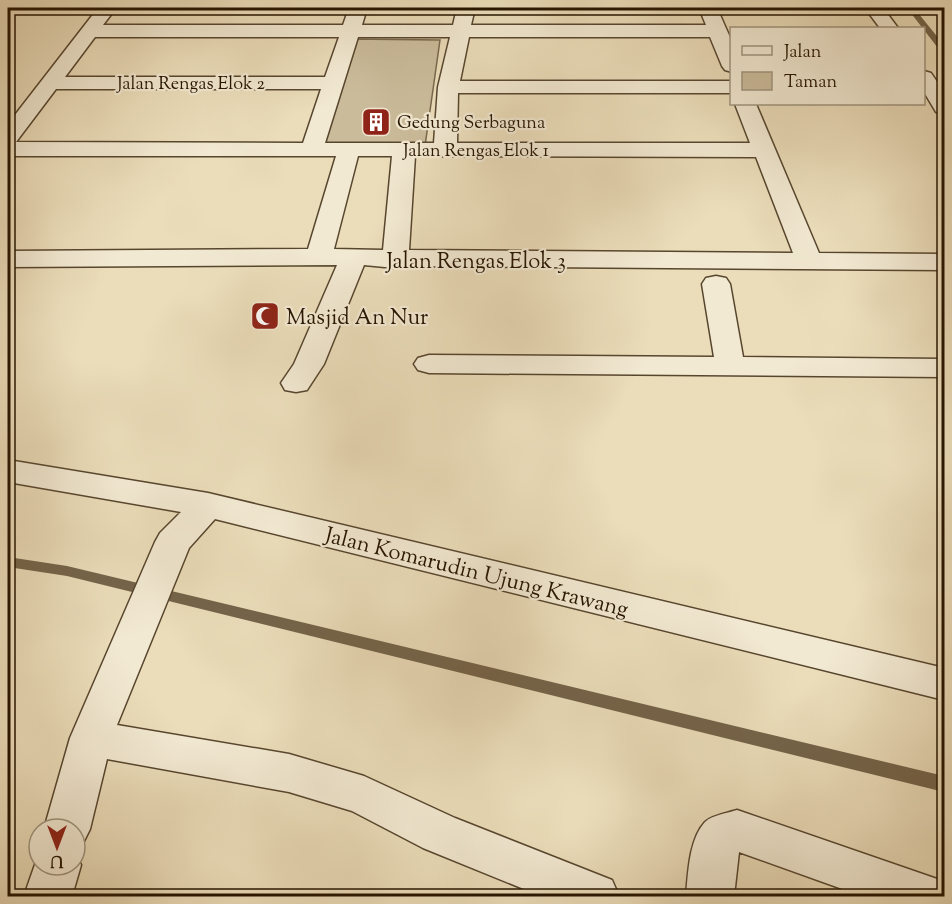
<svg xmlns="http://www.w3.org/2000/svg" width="952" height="904" font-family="'Sorts Mill Goudy',serif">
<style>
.green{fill:#cabb9a;stroke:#78684d;stroke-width:1.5}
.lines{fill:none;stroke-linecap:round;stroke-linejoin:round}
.stream{fill:#74644a;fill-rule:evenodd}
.street-casing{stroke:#57462e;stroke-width:3}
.street{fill:#f2e9d2;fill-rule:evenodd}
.labels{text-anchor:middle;stroke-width:4.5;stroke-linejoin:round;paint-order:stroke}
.far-street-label{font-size:18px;fill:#261400;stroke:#f2e9d2}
.far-poi-label{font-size:18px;fill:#261400;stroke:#f2e9d2;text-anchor:start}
.street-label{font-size:22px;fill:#261400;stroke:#f2e9d2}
.poi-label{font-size:22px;fill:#261400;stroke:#f2e9d2;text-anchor:start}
</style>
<rect width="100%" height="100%" fill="#ebddba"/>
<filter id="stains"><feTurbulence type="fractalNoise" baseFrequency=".00333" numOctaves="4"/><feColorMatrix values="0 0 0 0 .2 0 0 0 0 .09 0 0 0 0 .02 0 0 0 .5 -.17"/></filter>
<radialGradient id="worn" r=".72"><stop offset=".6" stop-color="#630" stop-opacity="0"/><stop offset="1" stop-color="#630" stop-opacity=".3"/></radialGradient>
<!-- green -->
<path class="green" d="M 348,39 L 440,40 L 425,146 L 323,148 Z"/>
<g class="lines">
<!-- stream -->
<path class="stream" d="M 907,8 L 914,8 L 944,45 L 944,52 L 941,52 Z
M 8,557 L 67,566 L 944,776 L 944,792 L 67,576 L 8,567 Z"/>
<!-- street casing -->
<g class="street-casing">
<path id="street" d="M 98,8 L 116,8 L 103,25 L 343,25 L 349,8 L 367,8 L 362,25 L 453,25 L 457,8 L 475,8 L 471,25 L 706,25 L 699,8 L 717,8 L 732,42 L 732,72 L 725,70 L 722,66 L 710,37 L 469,37 L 460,81 L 732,81 L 732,93 L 458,93 L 457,143 L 750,143 L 735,104 L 756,104 L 819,253 L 944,254 L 944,270 L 404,266 L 395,268 L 364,265 L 324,364 L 307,390 L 296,392 L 285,390 L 281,383 L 294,364 L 337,265 L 8,267 L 8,251 L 308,249 L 336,156 L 8,156 L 8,124 ZM 95,37 L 339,37 L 325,77 L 65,77 ZM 358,37 L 450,37 L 438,87 L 434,143 L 325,143 ZM 56,89 L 321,89 L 303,143 L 16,142 ZM 358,156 L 392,156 L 383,250 L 334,249 ZM 415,156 L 756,157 L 793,253 L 409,250 Z
M 865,8 L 883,8 L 898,28 L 880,28 Z
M 924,71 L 931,73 L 944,92 L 944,113 L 936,112 L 924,92 Z
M 716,276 L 726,278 L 730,284 L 743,357 L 944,359 L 944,377 L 429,373 L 418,370 L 414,364 L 418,358 L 429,355 L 714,357 L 702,284 L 706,278 Z
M 8,460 L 208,493 L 944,668 L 944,700 L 215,519 L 189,548 L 117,725 L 289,754 L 364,776 L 455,818 L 612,880 L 619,896 L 541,896 L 423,848 L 352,811 L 289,792 L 107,759 L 90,829 L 83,843 L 75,846 L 75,829 L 44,829 L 70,738 L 155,542 L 160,533 L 181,512 L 8,482 Z
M 737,810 L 940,880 L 944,896 L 862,896 L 739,852 L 734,896 L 686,896 C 688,874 689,839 705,822 C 712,815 728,813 737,810 Z
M 39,853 L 39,865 L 75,865 L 75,853 L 81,865 L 72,896 L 24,896 Z"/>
</g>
<!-- street -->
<use href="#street" class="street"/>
</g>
<!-- icons -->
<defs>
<g id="building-square" transform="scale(1.5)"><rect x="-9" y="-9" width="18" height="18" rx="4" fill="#8f2418" stroke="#f2e9d2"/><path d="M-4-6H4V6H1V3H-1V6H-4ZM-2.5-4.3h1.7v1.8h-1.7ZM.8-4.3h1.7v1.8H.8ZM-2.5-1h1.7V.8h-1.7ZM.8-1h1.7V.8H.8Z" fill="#fff"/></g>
<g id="mosque-square" transform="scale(1.5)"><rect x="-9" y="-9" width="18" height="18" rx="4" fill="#8f2418" stroke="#f2e9d2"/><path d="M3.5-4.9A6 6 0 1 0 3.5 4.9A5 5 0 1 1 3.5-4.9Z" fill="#fff"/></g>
</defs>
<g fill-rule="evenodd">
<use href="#building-square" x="376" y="122"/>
<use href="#mosque-square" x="265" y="316"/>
</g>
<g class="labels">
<!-- far-street labels -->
<g class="far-street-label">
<text x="191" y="89">Jalan Rengas Elok 2</text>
<text x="476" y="156">Jalan Rengas Elok 1</text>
</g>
<!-- far-poi labels -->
<g class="far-poi-label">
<text x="397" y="128">Gedung Serbaguna</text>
</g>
<!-- street labels -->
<g class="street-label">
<text x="476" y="268">Jalan Rengas Elok 3</text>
<text transform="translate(477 571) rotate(14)" y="8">Jalan Komarudin Ujung Krawang</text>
</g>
<!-- poi labels -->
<g class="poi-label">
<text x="286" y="324">Masjid An Nur</text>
</g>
</g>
<!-- margin -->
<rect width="952" height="904" fill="none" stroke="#ebddba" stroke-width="30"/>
<rect x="9" y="9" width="934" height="886" fill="none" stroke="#261400" stroke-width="3"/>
<rect x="15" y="15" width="922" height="874" fill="none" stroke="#261400" stroke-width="1.5"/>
<!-- legend -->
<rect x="730" y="27" width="195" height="78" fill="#f2e9d2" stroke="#a0947e" stroke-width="1.5"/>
<rect x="742" y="46" width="30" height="9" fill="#f2e9d2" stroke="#a0947e" stroke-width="1.5"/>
<text x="784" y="57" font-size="18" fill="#261400">Jalan</text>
<rect x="742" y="72" width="30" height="18" fill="#cabb9a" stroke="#a0947e" stroke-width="1.5"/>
<text x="784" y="87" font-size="18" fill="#261400">Taman</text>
<!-- north arrow -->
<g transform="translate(57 847) rotate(180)"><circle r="28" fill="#f2e9d2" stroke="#a0947e" stroke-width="1.5"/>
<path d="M0-4.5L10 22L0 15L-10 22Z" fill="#8f2418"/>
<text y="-9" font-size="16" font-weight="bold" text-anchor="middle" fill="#261400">U</text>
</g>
<rect width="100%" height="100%" filter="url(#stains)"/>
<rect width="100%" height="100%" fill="url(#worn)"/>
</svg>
